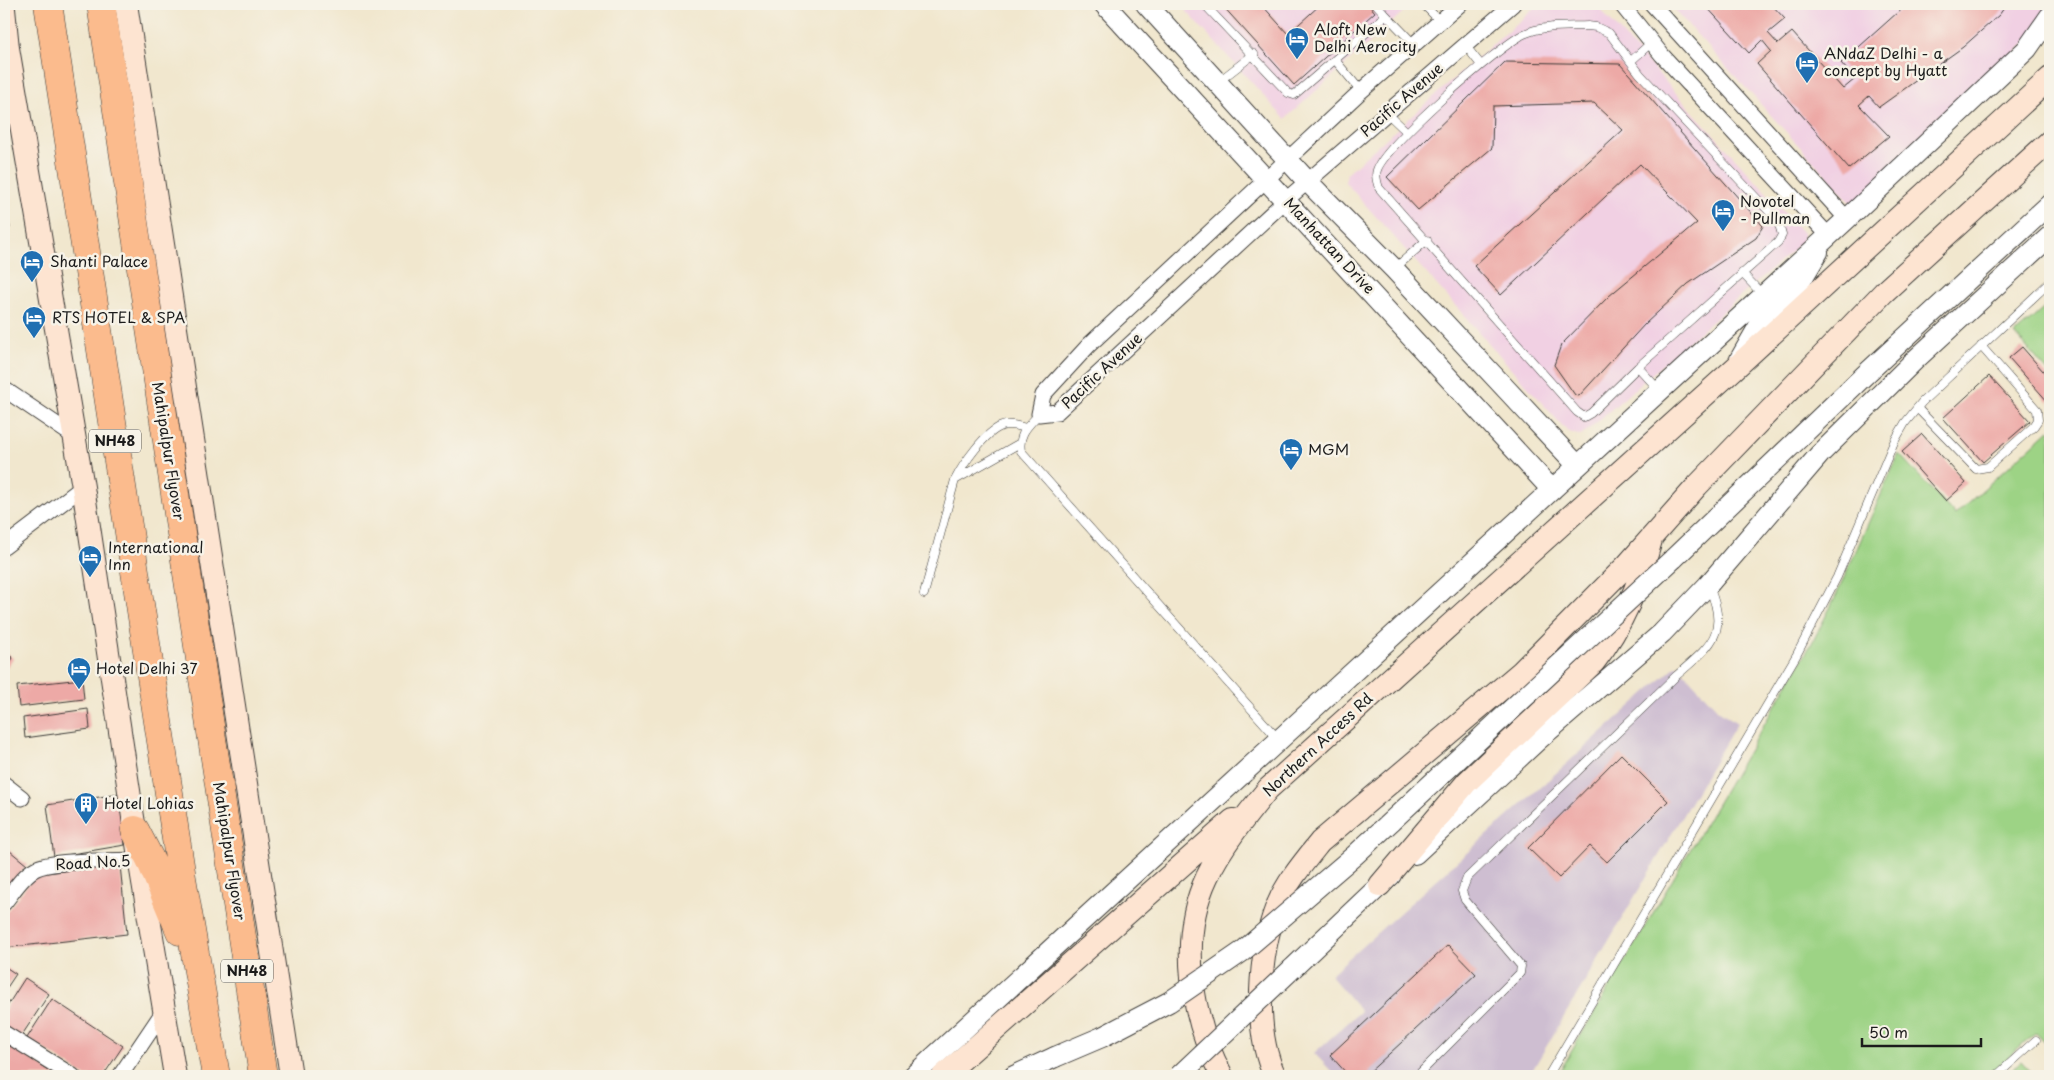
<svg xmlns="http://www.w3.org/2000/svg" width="2054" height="1080" font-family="'Playpen Sans',sans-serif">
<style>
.built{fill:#f1d0e3}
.industrial{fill:#cebed1}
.green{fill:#9dd385;stroke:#5c7850}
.building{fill:#eda9a6}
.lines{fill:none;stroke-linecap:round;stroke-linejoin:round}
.service-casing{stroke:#3c3a37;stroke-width:9}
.minor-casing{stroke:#3c3a37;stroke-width:17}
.tertiary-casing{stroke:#3c3a37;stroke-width:22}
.secondary-casing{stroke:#3c3a37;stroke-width:24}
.motorway-casing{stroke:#3c3a37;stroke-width:29}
.service{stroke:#fff;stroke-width:8}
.minor{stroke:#fff;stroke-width:15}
.tertiary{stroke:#fff;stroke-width:20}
.secondary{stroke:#fde4d1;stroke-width:22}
.motorway{stroke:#fbbb8d;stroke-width:28}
.tertiary-bridge-casing{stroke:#3c3a37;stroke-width:22;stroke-linecap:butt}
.tertiary-bridge{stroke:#fff;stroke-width:20}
.labels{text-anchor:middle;stroke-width:5;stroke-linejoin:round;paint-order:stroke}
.shield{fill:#f7f3e8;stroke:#5e5c59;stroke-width:1}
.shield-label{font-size:14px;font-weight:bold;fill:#1c1c1c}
.poi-label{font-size:15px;fill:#1c1c1c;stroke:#f7f3e8;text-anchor:start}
.street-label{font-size:15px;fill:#1c1c1c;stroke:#f7f3e8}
</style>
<rect width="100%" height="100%" fill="#f7f3e8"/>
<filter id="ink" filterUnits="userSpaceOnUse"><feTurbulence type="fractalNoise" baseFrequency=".02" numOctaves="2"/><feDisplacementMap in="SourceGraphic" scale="10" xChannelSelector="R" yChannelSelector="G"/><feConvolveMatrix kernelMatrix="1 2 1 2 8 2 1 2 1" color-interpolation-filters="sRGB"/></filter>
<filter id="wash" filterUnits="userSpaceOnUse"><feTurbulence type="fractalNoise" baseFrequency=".0096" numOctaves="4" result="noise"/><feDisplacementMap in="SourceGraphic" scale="20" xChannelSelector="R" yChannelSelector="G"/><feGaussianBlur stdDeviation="1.12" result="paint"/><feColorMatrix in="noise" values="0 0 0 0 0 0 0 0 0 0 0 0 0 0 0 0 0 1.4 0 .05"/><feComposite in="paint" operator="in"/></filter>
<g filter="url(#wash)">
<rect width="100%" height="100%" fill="#f1e7ce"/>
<!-- built -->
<path class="built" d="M 1180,4 L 1412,4 L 1285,119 Z
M 1539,4 L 1595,4 L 1804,234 L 1801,243 L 1581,436 L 1567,431 L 1345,182 L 1347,173 Z
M 1669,4 L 2049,4 L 2033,35 L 1855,207 Z"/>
<!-- industrial -->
<path class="industrial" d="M 1677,665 L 1718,710 L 1737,723 L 1529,1076 L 1336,1076 L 1314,1053 L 1361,1011 L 1330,975 Z"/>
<!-- green -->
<path class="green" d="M 2050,303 L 2050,374 L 2015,334 Z
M 2050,429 L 2050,1048 L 2036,1033 L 1988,1076 L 1557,1076 L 1813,641 L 1835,598 L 1899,454 L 1955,515 Z
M 2021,1061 L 2035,1076 L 2004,1076 Z"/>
<g id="blocks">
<!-- building -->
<path class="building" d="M 1221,4 L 1261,4 L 1288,34 L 1321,4 L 1368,4 L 1375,12 L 1294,85 Z
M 1704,4 L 1771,4 L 1785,19 L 1768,33 L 1778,44 L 1792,32 L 1843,89 L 1855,79 L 1841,63 L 1907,4 L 2007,4 L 1999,15 L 1963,47 L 1879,107 L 1869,96 L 1859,105 L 1889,136 L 1849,169 L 1757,64 L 1771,51 L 1762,40 L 1749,53 Z
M 1505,62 L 1620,64 L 1763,226 L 1756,238 L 1688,284 L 1645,324 L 1579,396 L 1575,395 L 1554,365 L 1561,345 L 1609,296 L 1697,223 L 1640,164 L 1501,295 L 1474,266 L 1623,130 L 1594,103 L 1493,106 L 1492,148 L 1418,210 L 1387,177 Z
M 4,189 L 5,189 L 10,228 L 4,223 Z
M 2022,347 L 2050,379 L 2049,403 L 2009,358 Z
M 1989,376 L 2030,421 L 1983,462 L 1943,418 Z
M 1922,434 L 1966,483 L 1946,501 L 1902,452 Z
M 4,651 L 13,658 L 4,671 Z
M 82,679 L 84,699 L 19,707 L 17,686 Z
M 88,709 L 90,729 L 25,738 L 23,718 Z
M 1621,754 L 1668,801 L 1607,862 L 1590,846 L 1559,878 L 1528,848 Z
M 119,794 L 125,845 L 54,857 L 47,805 Z
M 4,846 L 27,865 L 4,895 Z
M 120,865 L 127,934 L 4,948 L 4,915 L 36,874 Z
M 1448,945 L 1476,974 L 1365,1076 L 1349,1076 L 1330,1055 Z
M 4,966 L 16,974 L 4,992 Z
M 25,978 L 49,994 L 20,1038 L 4,1027 L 4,1011 Z
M 52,999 L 123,1046 L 103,1076 L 85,1076 L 27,1038 Z
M 4,1041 L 57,1076 L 4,1076 Z"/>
</g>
</g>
<g filter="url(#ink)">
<use href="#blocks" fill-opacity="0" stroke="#3c3a37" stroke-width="1"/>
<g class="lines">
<!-- service casing -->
<g class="service-casing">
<path id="service" d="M 1204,4 L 1288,93 L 1294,95 L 1382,19 L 1385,14 L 1376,4
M 1423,4 L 1440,21
M 1385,14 L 1414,44
M 1588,26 L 1596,27 L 1609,33 L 1640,74 L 1778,221 L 1782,235 L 1778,242 L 1638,367 L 1591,413 L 1584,417 L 1577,412 L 1379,188 C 1377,182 1375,176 1377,170 C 1385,145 1498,47 1524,34 C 1542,25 1569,27 1588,26 Z
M 1465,45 L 1481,65
M 1335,60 L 1361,91
M 1631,61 L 1652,42
M 1218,82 L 1254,54
M 1387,113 L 1407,132
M 1394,269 L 1427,240
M 1742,273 L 1763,295
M 1638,367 L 1659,390
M 1917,408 L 1976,469 L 1988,467 L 2034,426 L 2038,420 L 2037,410 L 1981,346
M 1039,414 C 1028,426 1018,434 1021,451 L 1279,740
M 955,480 L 1020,443
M 924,594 L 955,480 C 963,464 985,432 1002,426 C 1010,423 1018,426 1026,428
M 1417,1076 L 1520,973 L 1521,966 L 1465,900 L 1462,891 L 1467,878 L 1676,676 C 1710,646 1730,634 1709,587
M 1548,1076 L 1796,656 L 1837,577 L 1894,442 L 1905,423 L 1922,402 L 2050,282
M 1996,1076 L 2036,1040"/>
</g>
<!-- minor casing -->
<g class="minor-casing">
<path id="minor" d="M 1460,4 L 1361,91 L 1089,345 L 1043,395 L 1039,414 L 1057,412 L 1286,200 L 1513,4
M 1621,4 L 1662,55 L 1828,235
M 1652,4 L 1847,219
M 4,389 L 75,437
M 4,547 L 83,487
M 4,784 L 22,798
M 4,903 C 13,892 22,876 35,869 C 51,859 117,861 139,860
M 4,1033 L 73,1076
M 120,1076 L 163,1012"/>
</g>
<!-- tertiary casing -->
<g class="tertiary-casing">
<path id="tertiary" d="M 1104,4 L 1552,490
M 1146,4 L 1308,182 L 1394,269 L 1578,466
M 1740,359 L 1759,326 L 1793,294 L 1818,252
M 1673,559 L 1869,371 L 2050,204
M 1415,854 L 1538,740 L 1662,633 L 1708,585 L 1820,454 L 1915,360 L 2050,236
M 1292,969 L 1391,875
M 913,1076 L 1847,219 L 2027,49 L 2050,16
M 1014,1076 L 1055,1057"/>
</g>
<!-- secondary casing -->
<g class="secondary-casing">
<path id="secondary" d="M 126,4 L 291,1076
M 4,9 L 8,48 L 83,487 L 141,870 L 175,1076
M 1380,885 L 1467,782 L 1594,662 C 1623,625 1639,585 1651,540
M 943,1076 L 1233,820
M 1222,1076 C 1191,1018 1178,938 1207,877 C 1222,845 1246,816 1268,789 L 1734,369 L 2050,78
M 1275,1076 C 1253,1031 1259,952 1277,906 C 1287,882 1304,862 1320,842 L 1521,672 L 1627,565 L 1697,486 L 1884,292 L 2050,141"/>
</g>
<!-- motorway casing -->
<g class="motorway-casing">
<path id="motorway" d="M 48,4 L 182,878 L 216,1076
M 101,4 L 263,1076
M 135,830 L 150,859 L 180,931"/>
</g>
<!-- service -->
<use href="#service" class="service"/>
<!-- minor -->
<use href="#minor" class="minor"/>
<!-- tertiary -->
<use href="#tertiary" class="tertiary"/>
<!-- secondary -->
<use href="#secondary" class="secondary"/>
<!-- motorway -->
<use href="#motorway" class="motorway"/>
<!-- tertiary-bridge casing -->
<g class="tertiary-bridge-casing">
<path id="tertiary-bridge" d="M 1055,1057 L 1102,1037 L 1169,1002 L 1243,951 L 1355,855 L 1673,559
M 1179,1076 L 1292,969"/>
</g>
<!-- tertiary-bridge -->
<use href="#tertiary-bridge" class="tertiary-bridge"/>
</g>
</g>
<!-- icons -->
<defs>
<g id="hotel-pin" transform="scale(1.25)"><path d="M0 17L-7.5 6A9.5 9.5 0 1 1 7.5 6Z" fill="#1f6fb2" stroke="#f7f3e8"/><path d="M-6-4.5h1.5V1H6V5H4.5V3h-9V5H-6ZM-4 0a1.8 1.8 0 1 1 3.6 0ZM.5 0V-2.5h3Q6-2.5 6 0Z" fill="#fff"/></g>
<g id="building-pin" transform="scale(1.25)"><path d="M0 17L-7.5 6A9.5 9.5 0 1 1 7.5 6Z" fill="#1f6fb2" stroke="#f7f3e8"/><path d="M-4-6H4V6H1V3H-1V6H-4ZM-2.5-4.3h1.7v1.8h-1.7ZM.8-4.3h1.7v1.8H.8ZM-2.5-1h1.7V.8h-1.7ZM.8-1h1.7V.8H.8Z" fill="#fff"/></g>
</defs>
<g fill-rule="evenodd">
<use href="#hotel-pin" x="1297" y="39"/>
<use href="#hotel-pin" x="1807" y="63"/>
<use href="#hotel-pin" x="1723" y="211"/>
<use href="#hotel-pin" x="32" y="262"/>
<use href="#hotel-pin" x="34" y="318"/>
<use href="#hotel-pin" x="1291" y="450"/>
<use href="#hotel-pin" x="90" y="557"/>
<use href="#hotel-pin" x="79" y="669"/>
<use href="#building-pin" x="86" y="804"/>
</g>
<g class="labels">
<!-- shield labels -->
<g class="shield">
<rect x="89" y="429.5" width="52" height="23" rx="4"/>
<rect x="221" y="959.5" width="52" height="23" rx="4"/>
</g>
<g class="shield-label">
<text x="115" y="446">NH48</text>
<text x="247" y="976">NH48</text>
</g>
<!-- poi labels -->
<g class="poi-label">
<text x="1314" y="35">Aloft New<tspan x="1314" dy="17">Delhi Aerocity</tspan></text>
<text x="1824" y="59">ANdaZ Delhi - a<tspan x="1824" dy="17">concept by Hyatt</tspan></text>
<text x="1740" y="207">Novotel<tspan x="1740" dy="17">- Pullman</tspan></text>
<text x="50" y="267">Shanti Palace</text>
<text x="52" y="323">RTS HOTEL &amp; SPA</text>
<text x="1308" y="455">MGM</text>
<text x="108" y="553">International<tspan x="108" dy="17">Inn</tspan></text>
<text x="96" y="674">Hotel Delhi 37</text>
<text x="104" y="809">Hotel Lohias</text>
</g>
<!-- street labels -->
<g class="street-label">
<text transform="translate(1402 100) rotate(-41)" y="5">Pacific Avenue</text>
<text transform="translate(1329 246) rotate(47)" y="5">Manhattan Drive</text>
<text transform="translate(1102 371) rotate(-43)" y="5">Pacific Avenue</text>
<text transform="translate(168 451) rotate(81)" y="5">Mahipalpur Flyover</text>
<text transform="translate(1318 745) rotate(-43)" y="5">Northern Access Rd</text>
<text transform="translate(229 851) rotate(81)" y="5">Mahipalpur Flyover</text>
<text transform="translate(93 863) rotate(-3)" y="5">Road No.5</text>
</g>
</g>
<!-- margin -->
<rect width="2054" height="1080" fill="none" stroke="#f7f3e8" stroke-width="20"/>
<!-- scale -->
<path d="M1862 1038v8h119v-8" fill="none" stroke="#1c1c1c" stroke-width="2.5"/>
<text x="1869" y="1038" font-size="15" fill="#1c1c1c" stroke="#f7f3e8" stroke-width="4" paint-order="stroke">50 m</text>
</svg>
